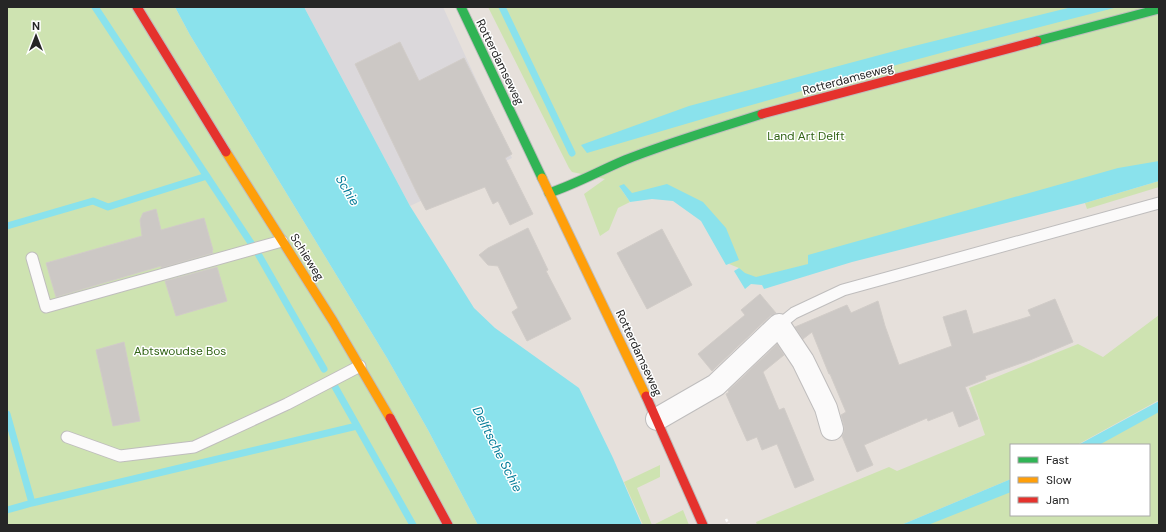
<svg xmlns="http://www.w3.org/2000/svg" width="1166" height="532" font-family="'DM Sans',sans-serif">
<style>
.industrial{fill:#dbd8db}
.green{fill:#cee3b1}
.water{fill:#8ae2ec}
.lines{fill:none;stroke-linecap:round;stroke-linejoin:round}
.stream{stroke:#8ae2ec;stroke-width:7}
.building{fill:#ccc8c5;stroke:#d1ccc8}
.lane-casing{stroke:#bfbdbd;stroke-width:13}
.street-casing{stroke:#bfbdbd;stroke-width:24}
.fast-casing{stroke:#bfbdbd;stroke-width:11}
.slow-casing{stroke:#bfbdbd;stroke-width:11}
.jam-casing{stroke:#bfbdbd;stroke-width:11}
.path{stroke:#fbfafa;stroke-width:2.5;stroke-dasharray:3 2;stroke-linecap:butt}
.lane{stroke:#fbfafa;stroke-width:11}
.street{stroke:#fbfafa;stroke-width:22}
.fast{stroke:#30b455;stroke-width:9}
.slow{stroke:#ff9f0a;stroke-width:9}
.jam{stroke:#e5322d;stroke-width:9}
.labels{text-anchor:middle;stroke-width:3;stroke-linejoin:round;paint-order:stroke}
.street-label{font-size:12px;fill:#262626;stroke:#fff}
.park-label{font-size:12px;fill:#326416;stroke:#fff}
.water-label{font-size:13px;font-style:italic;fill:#077e9a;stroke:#fff}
</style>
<rect width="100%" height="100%" fill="#e6e0db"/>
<!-- industrial -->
<path class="industrial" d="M 304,7 L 443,7 L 512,158 L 410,206 Z"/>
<!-- green -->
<path class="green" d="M 7,7 L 175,7 L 190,35 L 387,358 L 428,430 L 478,525 L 7,525 Z
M 488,7 L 1159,7 L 1159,170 L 747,281 L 739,268 L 729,264 L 734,261 L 711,223 L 672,194 L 631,197 L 619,186 L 630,202 L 618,208 L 609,230 L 600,236 L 584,194 L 605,179 L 572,172 L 569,168 Z
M 1159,181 L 1159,187 L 1087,209 L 1085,203 Z
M 1159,315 L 1159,400 L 1077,445 L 1011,445 L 1011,479 L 901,525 L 757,525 L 756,522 L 889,467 L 897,471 L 985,435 L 969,388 L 1078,344 L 1103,357 Z
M 1159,408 L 1159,525 L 917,525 L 1011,486 L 1011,515 L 1149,515 L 1149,445 L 1091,445 Z
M 660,465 L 660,477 L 637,488 L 652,525 L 643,525 L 624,482 Z
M 683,510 L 689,525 L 653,525 Z"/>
<!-- water -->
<path class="water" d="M 175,7 L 304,7 L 410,206 L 474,308 L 495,328 L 579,388 L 613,458 L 642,525 L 478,525 L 428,430 L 387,358 L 190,35 Z
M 1072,7 L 1118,7 C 940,52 763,100 587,153 L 581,145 L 689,106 L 902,49 Z
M 1159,161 L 1159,181 L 1085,203 L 852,262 L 764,289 L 762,285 L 751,284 L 745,289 L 734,271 L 739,268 L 745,273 L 756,277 L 808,264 L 808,255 L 1118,168 Z
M 624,184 L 632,193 L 667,184 L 703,202 L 726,228 L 739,260 L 726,265 L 701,221 L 673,201 L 652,199 L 630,202 L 619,186 Z
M 1159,401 L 1159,412 L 1099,445 L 1078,445 Z
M 1011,479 L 1011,492 L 928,525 L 901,525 Z"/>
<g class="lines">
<!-- stream -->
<path class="stream" d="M 95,7 L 257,252 L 324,369
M 502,7 L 572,153
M 7,226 L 93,201 L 108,207 L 207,176
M 334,385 L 413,525
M 7,414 L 32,503 L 357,426
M 7,510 L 32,503"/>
</g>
<!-- building -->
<path class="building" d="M 400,42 L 419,81 L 464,58 L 512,154 L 505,158 L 533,214 L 510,225 L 498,201 L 493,204 L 485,187 L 426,210 L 417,193 L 355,64 Z
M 156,209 L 161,230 L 204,218 L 213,250 L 212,251 L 213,253 L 161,268 L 161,266 L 56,297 L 46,263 L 142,236 L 140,220 L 143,213 Z
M 528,228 L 548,270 L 546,271 L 571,319 L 527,341 L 512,312 L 518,308 L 498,266 L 488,265 L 479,255 L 488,248 Z
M 662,229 L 692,285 L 647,309 L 617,253 Z
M 217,267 L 227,301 L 176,316 L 165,281 Z
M 760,294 L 776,313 L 770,316 L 712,371 L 698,354 L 745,315 L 741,310 Z
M 1055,299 L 1073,342 L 1030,360 L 985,376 L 986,379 L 965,387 L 978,419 L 959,427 L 953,411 L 928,421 L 927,418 L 864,445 L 873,465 L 857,472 L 842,436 L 844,432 L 844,426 L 841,415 L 846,412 L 830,374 L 829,374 L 812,332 L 803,339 L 795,327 L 847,305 L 851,313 L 878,301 L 885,326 L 899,365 L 952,346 L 943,317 L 966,310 L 973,334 L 1031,316 L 1028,310 Z
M 124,342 L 140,421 L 113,426 L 96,350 Z
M 777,344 L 784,355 L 763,372 L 779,410 L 784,408 L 814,480 L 795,488 L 777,444 L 762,450 L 757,437 L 747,441 L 726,394 L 729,392 L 728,391 Z"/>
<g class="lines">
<!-- lane casing -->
<g class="lane-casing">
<path id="lane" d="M 32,258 L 46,307 L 282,241
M 779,325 L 794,313 L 843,290 L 1159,203
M 67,437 L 120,456 L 194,447 L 287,404 L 360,366"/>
</g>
<!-- street casing -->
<g class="street-casing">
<path id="street" d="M 657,419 L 716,385 L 779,325 L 803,361 L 826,408 L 832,429"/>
</g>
<!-- fast casing -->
<g class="fast-casing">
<path id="fast" d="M 461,7 L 542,178
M 1037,41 L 1159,9
M 549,193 C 576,184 599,171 625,160 C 670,142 716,129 762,114"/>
</g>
<!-- slow casing -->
<g class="slow-casing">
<path id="slow" d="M 226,152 L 333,321 L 390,418
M 542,178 L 646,396"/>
</g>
<!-- jam casing -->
<g class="jam-casing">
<path id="jam" d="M 137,7 L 226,152
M 762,114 L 1037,41
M 646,396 L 703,525
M 390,418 L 448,525"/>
</g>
<!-- path -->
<path class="path" d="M 726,519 L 729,525"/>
<!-- lane -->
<use href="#lane" class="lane"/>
<!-- street -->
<use href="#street" class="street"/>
<!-- fast -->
<use href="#fast" class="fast"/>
<!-- slow -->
<use href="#slow" class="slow"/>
<!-- jam -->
<use href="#jam" class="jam"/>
</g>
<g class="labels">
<!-- street labels -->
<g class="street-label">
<text transform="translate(500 62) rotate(64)" y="4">Rotterdamseweg</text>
<text transform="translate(848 79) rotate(-15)" y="4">Rotterdamseweg</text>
<text transform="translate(307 257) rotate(58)" y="4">Schieweg</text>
<text transform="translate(639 353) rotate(65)" y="4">Rotterdamseweg</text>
</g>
<!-- park labels -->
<g class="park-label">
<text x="806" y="140">Land Art Delft</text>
<text x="180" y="355">Abtswoudse Bos</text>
</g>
<!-- water labels -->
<g class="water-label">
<text transform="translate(348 190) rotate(59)" y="5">Schie</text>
<text transform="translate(498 449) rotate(63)" y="5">Delftsche Schie</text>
</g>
</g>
<!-- border -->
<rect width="1166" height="532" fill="none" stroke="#262626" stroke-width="16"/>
<!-- legend -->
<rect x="1010" y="444" width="140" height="72" fill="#ffffff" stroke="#a8a8a8"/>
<rect x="1018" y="457" width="20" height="6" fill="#30b455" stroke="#a8a8a8"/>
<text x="1046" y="464" font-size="12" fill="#262626">Fast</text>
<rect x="1018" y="477" width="20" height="6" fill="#ff9f0a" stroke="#a8a8a8"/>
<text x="1046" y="484" font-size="12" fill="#262626">Slow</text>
<rect x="1018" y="497" width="20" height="6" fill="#e5322d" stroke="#a8a8a8"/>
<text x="1046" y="504" font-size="12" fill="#262626">Jam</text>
<!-- north arrow -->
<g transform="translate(36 36)" stroke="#ffffff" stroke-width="3" paint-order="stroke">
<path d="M0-3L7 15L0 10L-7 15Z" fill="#262626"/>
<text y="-6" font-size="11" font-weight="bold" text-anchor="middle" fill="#262626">N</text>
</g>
</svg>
